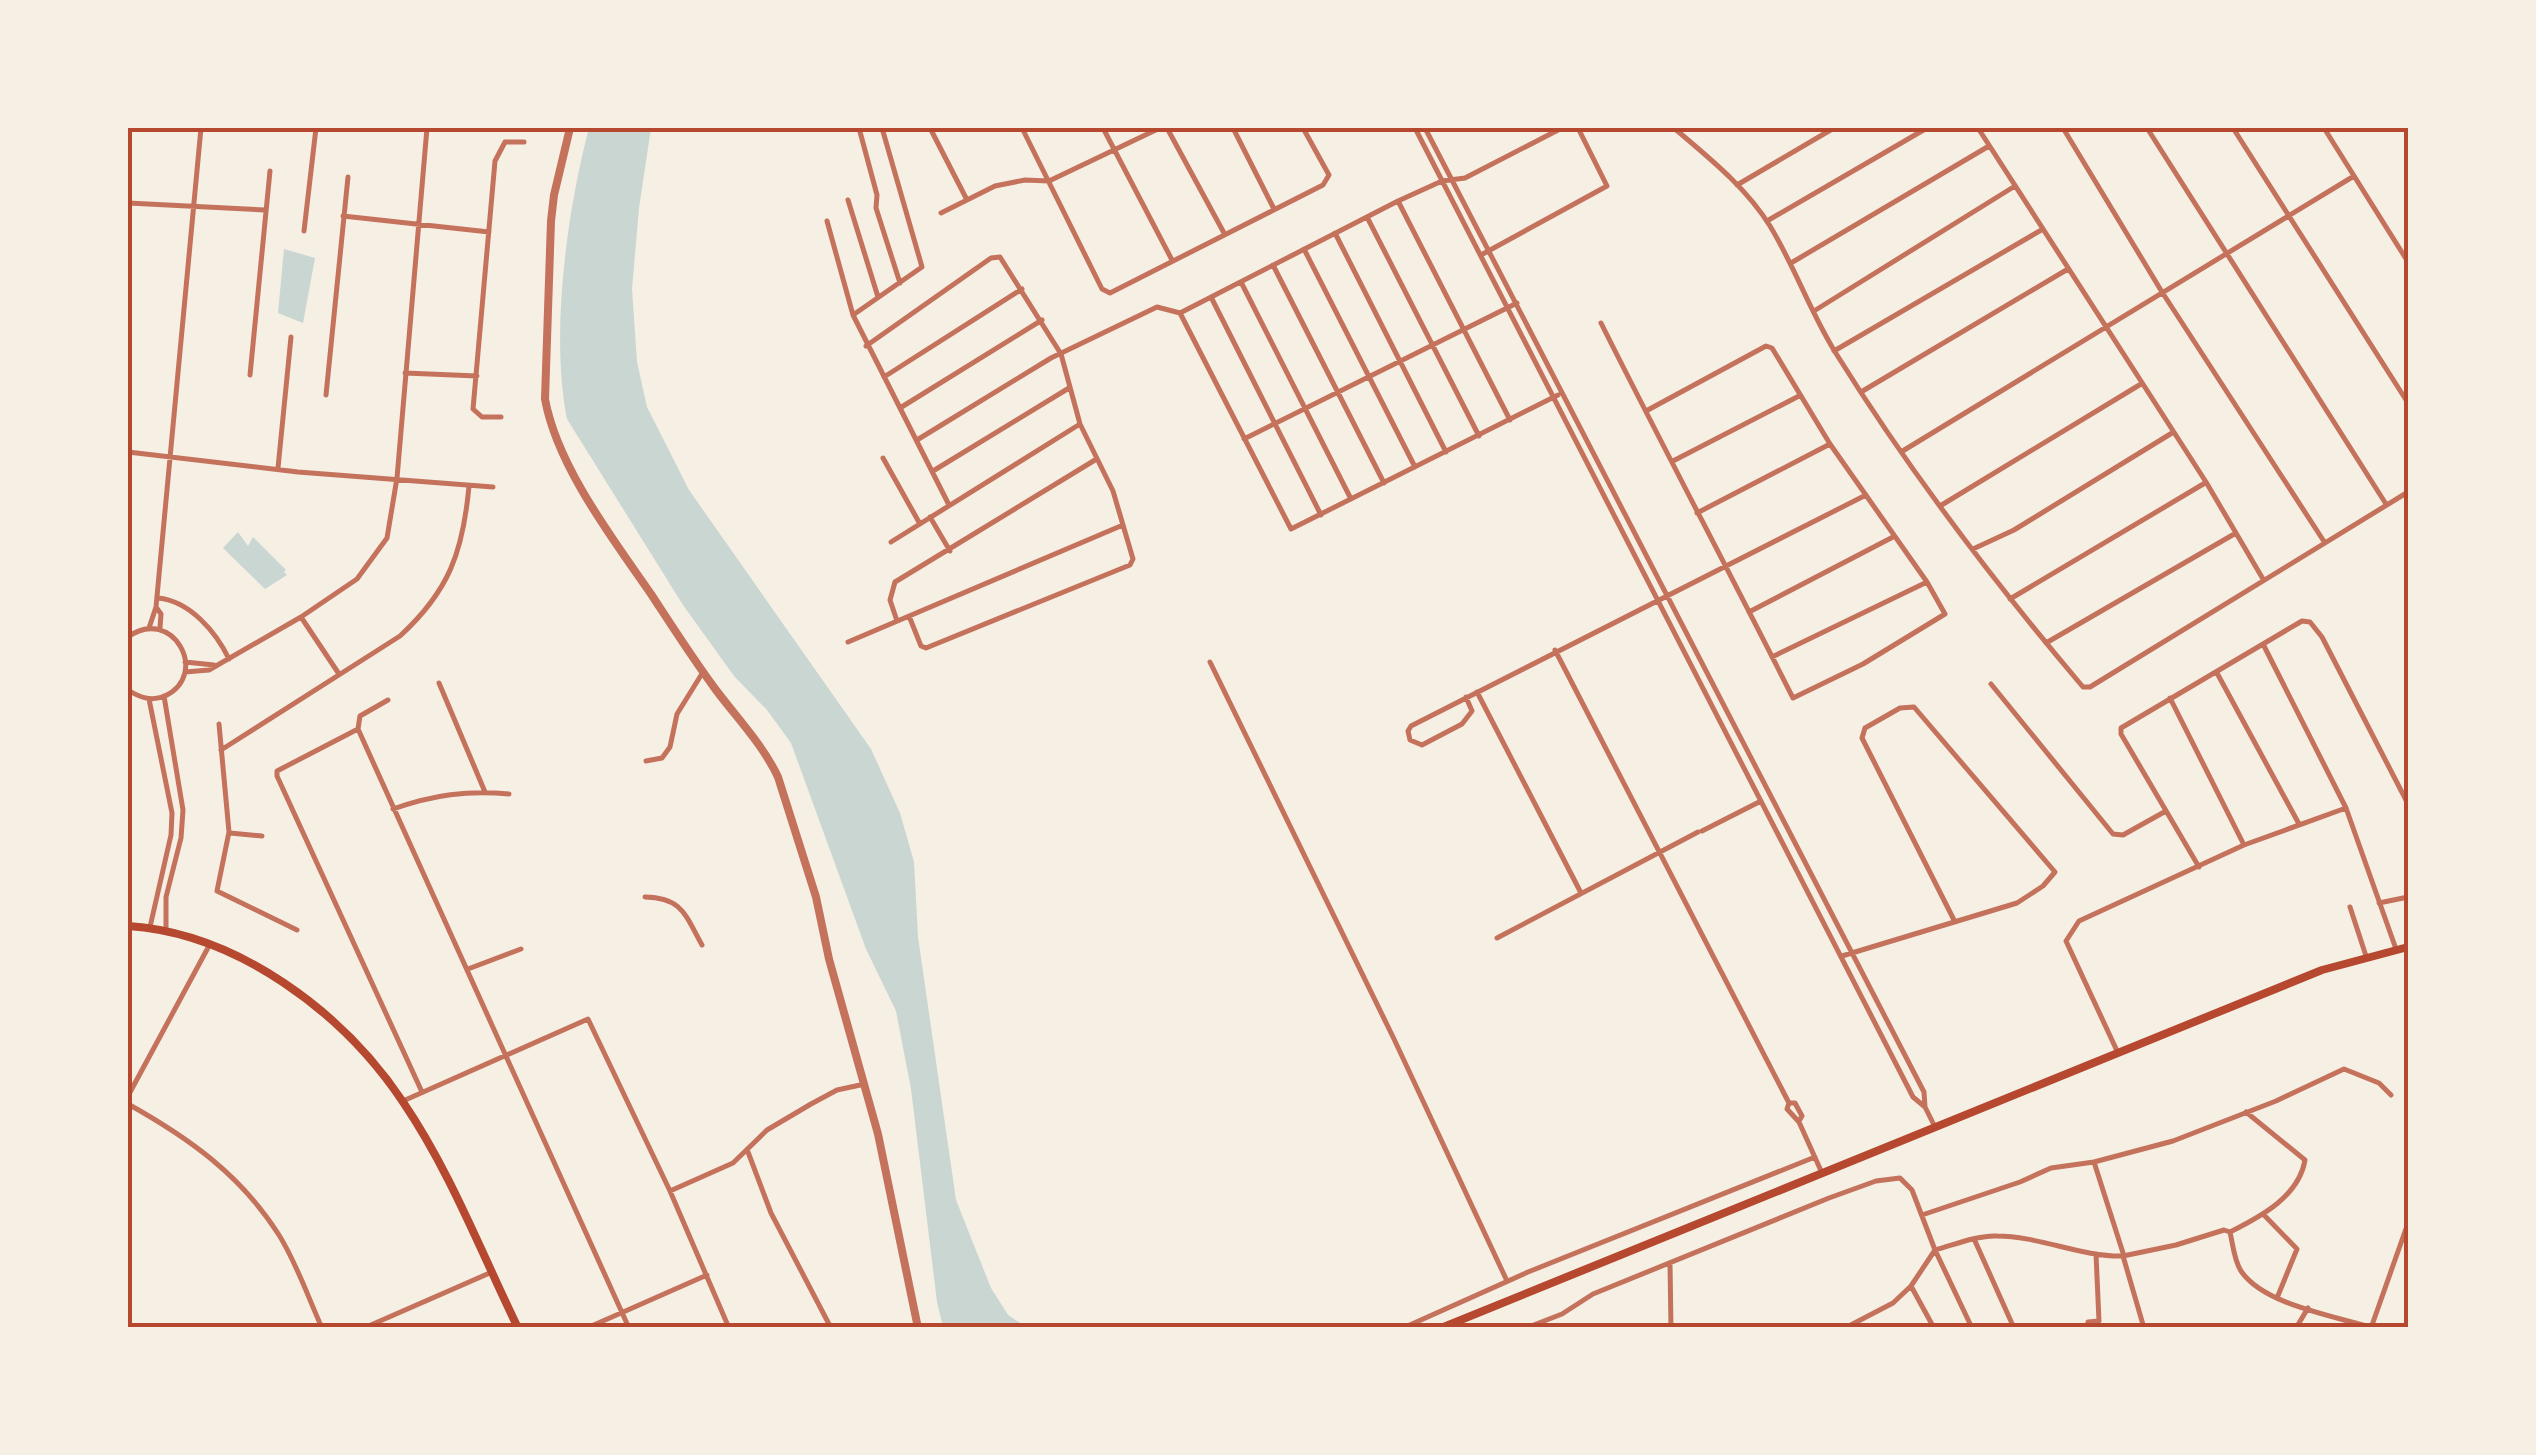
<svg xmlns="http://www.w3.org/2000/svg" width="2536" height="1455" font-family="Karla,sans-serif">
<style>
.water{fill:#c9d6d2}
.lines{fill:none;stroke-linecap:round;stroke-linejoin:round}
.minor{stroke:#c5725c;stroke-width:5}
.tertiary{stroke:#c5725c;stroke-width:8}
.secondary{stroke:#b5482f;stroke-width:8}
.neatline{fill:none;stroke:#b5482f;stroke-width:4}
</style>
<rect width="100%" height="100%" fill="#f6efe4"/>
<!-- water -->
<path class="water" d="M 589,128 L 651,128 L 639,208 L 632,289 L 637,362 L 647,407 L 689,490 L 871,749 L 900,813 L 914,862 L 918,937 L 956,1200 L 991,1288 L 1008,1315 L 1026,1327 L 943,1327 L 937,1302 L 911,1089 L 896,1011 L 866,949 L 791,743 L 767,710 L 734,676 L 683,605 L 567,419 C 550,333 567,212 589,128 Z
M 284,249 L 315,258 L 303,323 L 278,313 Z
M 238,532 L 248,546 L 253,537 L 286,570 L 284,572 L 287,575 L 265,589 L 223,548 Z"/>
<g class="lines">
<!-- minor -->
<path class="minor" d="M 859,128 L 877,195 L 876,208 L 900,283
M 930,128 L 966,198
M 1022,128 L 1102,289 L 1110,293 L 1323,185 L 1329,175 L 1303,128
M 1103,128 L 1172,260
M 1167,128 L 1224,233
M 1233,128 L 1273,207
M 1415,128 L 1913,1097 L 1925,1107
M 1425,128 L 1924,1092 L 1925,1107 L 1935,1127
M 1674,128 C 1708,157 1746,187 1770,226 C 1795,267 1811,314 1837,355 C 1910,472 1994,582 2083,687 L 2090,687 L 2408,492
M 1978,128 L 2206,482 L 2263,579
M 2063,128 L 2162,292 L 2325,543
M 2147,128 L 2386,504
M 2233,128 L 2408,403
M 2324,128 L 2408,262
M 128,140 L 129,128
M 1737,185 L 1834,128
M 848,200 L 878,297
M 1398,201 L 1510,420
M 128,203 L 265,210
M 941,213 L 995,186 L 1025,180 L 1049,181 L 1160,128
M 343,216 L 489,232
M 1367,217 L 1479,436
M 827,221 L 853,315 L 949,505
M 1767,221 L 1927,128
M 304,231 L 316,128
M 1335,233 L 1446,452
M 1304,249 L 1415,467
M 1481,255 L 1607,186 L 1578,128
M 1791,263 L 1989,146
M 1273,265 L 1384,483
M 1241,282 L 1351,499
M 1211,297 L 1321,515
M 1814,311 L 2015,186
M 1180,313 L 1291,529 L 1558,395
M 1180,313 L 1398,201 L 1442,181 L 1465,178 L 1562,128
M 853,315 L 922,267 L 882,128
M 1601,323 C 1664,449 1730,573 1793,698 L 1863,664 L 1945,614 L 1927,582 L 1830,444 L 1772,348 L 1766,346 L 1646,411
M 866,346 L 991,258 L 1000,257 L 1061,354 L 1080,424 L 1113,491 L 1133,559 L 1130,565 L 926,648 L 921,646 L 909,616
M 1834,351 L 2043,229
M 405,373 L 477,376
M 250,375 L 270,171
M 884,377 L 1022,289
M 1861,392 L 2068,269
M 326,395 L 348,177
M 900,408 L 1042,320
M 501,417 L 482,417 L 473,409 L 495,161 L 505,142 L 524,142
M 1244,439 L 1517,303
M 917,440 L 1051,358 L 1157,307 L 1180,313
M 128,452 L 298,472 L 493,487
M 1901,452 L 2354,176
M 883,458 L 920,524
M 1673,461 L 1799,396
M 278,468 L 291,337
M 933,471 L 1069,388
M 1940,506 L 2141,384
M 1697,513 L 1830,444
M 930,517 L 950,551
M 891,542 L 1080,424
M 1973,549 L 2014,530 L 2172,433
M 158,598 C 190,601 216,632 229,659
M 2010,599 L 2205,483
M 156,607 L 161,614 L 160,628
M 1749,612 L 1893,537
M 301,617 L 339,674
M 897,621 L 890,600 L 895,582 L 1095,460
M 149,628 L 156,607 L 201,128
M 128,637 C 172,605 211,674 165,696 C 151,702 139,697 128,690
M 848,642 L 1123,525
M 2046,643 L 2236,533
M 2263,644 L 2346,808 L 2396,949
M 1555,650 L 1789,1103 L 1787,1109 L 1799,1122 L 1822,1173
M 1772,657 L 1927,582
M 185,662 L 214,665
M 1210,662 L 1394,1039 L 1507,1281
M 185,672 L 209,670 L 301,617 L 357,579 L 387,538 L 397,478 L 427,128
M 2217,673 L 2299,824
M 439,683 L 485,792
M 1991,684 L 2113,834 L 2123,835 L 2166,811
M 1477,692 L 1580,891
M 164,696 L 183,810 L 181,838 L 166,897 L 166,929
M 1466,697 L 1472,711 L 1462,724 L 1422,745 L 1410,740 L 1408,731 L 1411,726 L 1866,495
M 2170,698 L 2244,845
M 149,699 L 172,813 L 171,835 L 150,927
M 388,700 L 360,716 L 358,729 L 629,1328
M 219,724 L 229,832 L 217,891 L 297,930
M 358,729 L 277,771 L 277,776 L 422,1092
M 221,750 L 400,636 C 449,591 463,552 469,486
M 646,761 L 662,758 L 670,747 L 677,714 L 703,672
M 393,809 C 433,795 467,790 509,794
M 1702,831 L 1761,801
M 230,833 L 262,836
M 2199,867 L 2121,734 L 2121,728 L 2302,621 L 2310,622 L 2322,637 L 2408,804
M 645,897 C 683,898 685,915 702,945
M 2379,903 L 2408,897
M 2350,907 L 2366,956
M 1497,938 L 1698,832
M 1842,956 L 2017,903 L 2043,886 L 2055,872 L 1914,707 L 1900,708 L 1865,728 L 1862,738 L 1955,922
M 468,969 L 521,949
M 2118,1053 L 2066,941 L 2079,921 L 2244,845 L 2346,808
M 128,1096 L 210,944
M 403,1101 L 588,1019 L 670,1191 L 729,1328
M 1789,1103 L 1795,1103 L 1802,1116 L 1799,1121
M 128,1104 C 189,1138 241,1175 279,1235 C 297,1264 308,1297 322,1328
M 748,1152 L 771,1213 L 831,1328
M 2094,1162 L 2124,1256
M 670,1191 L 733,1163 L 767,1130 L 811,1104 L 837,1090 L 865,1084
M 2263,1214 L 2297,1249 L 2277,1298
M 1922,1215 L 2020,1182 L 2051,1168 L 2094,1162 L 2173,1141 L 2276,1101 L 2344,1069 L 2379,1083 L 2391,1095
M 2230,1232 C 2233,1245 2234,1260 2241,1271 C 2264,1305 2335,1316 2373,1328
M 1975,1241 L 2014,1328
M 2123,1256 L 2176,1245 L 2224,1230 L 2230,1232 C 2262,1216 2299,1196 2305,1160 L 2246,1112
M 1670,1263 L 1671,1328
M 1911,1286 L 1934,1328
M 364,1328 L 492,1272
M 587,1328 L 707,1275
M 1403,1328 L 1528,1272 L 1815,1157
M 1526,1328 L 1562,1314 L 1593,1294 L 1829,1198 L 1876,1181 L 1900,1178 L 1912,1190 L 1935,1250 L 1911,1286 L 1893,1303 L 1845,1328
M 1972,1328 L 1935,1250 C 1954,1245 1978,1235 1997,1236 C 2039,1236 2081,1257 2123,1256 L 2144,1328
M 2087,1328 L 2088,1322 L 2099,1321 L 2096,1254
M 2296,1328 L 2308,1308
M 2371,1328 L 2408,1223"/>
<!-- tertiary -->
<path class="tertiary" d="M 570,128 L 554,195 L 551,221 L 545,399 C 557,466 613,539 651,594 C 672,626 693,659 716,690 C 737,718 763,745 778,777 L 816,897 L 829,959 L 878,1134 L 918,1328"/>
<!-- secondary -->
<path class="secondary" d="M 128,926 C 237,933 343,1012 403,1102 C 450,1171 481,1252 518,1328
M 1441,1328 L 2322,970 L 2408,947"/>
</g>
<!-- border -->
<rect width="2536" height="1455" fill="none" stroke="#f6efe4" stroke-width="260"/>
<rect x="130" y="130" width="2276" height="1195" class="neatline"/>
</svg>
